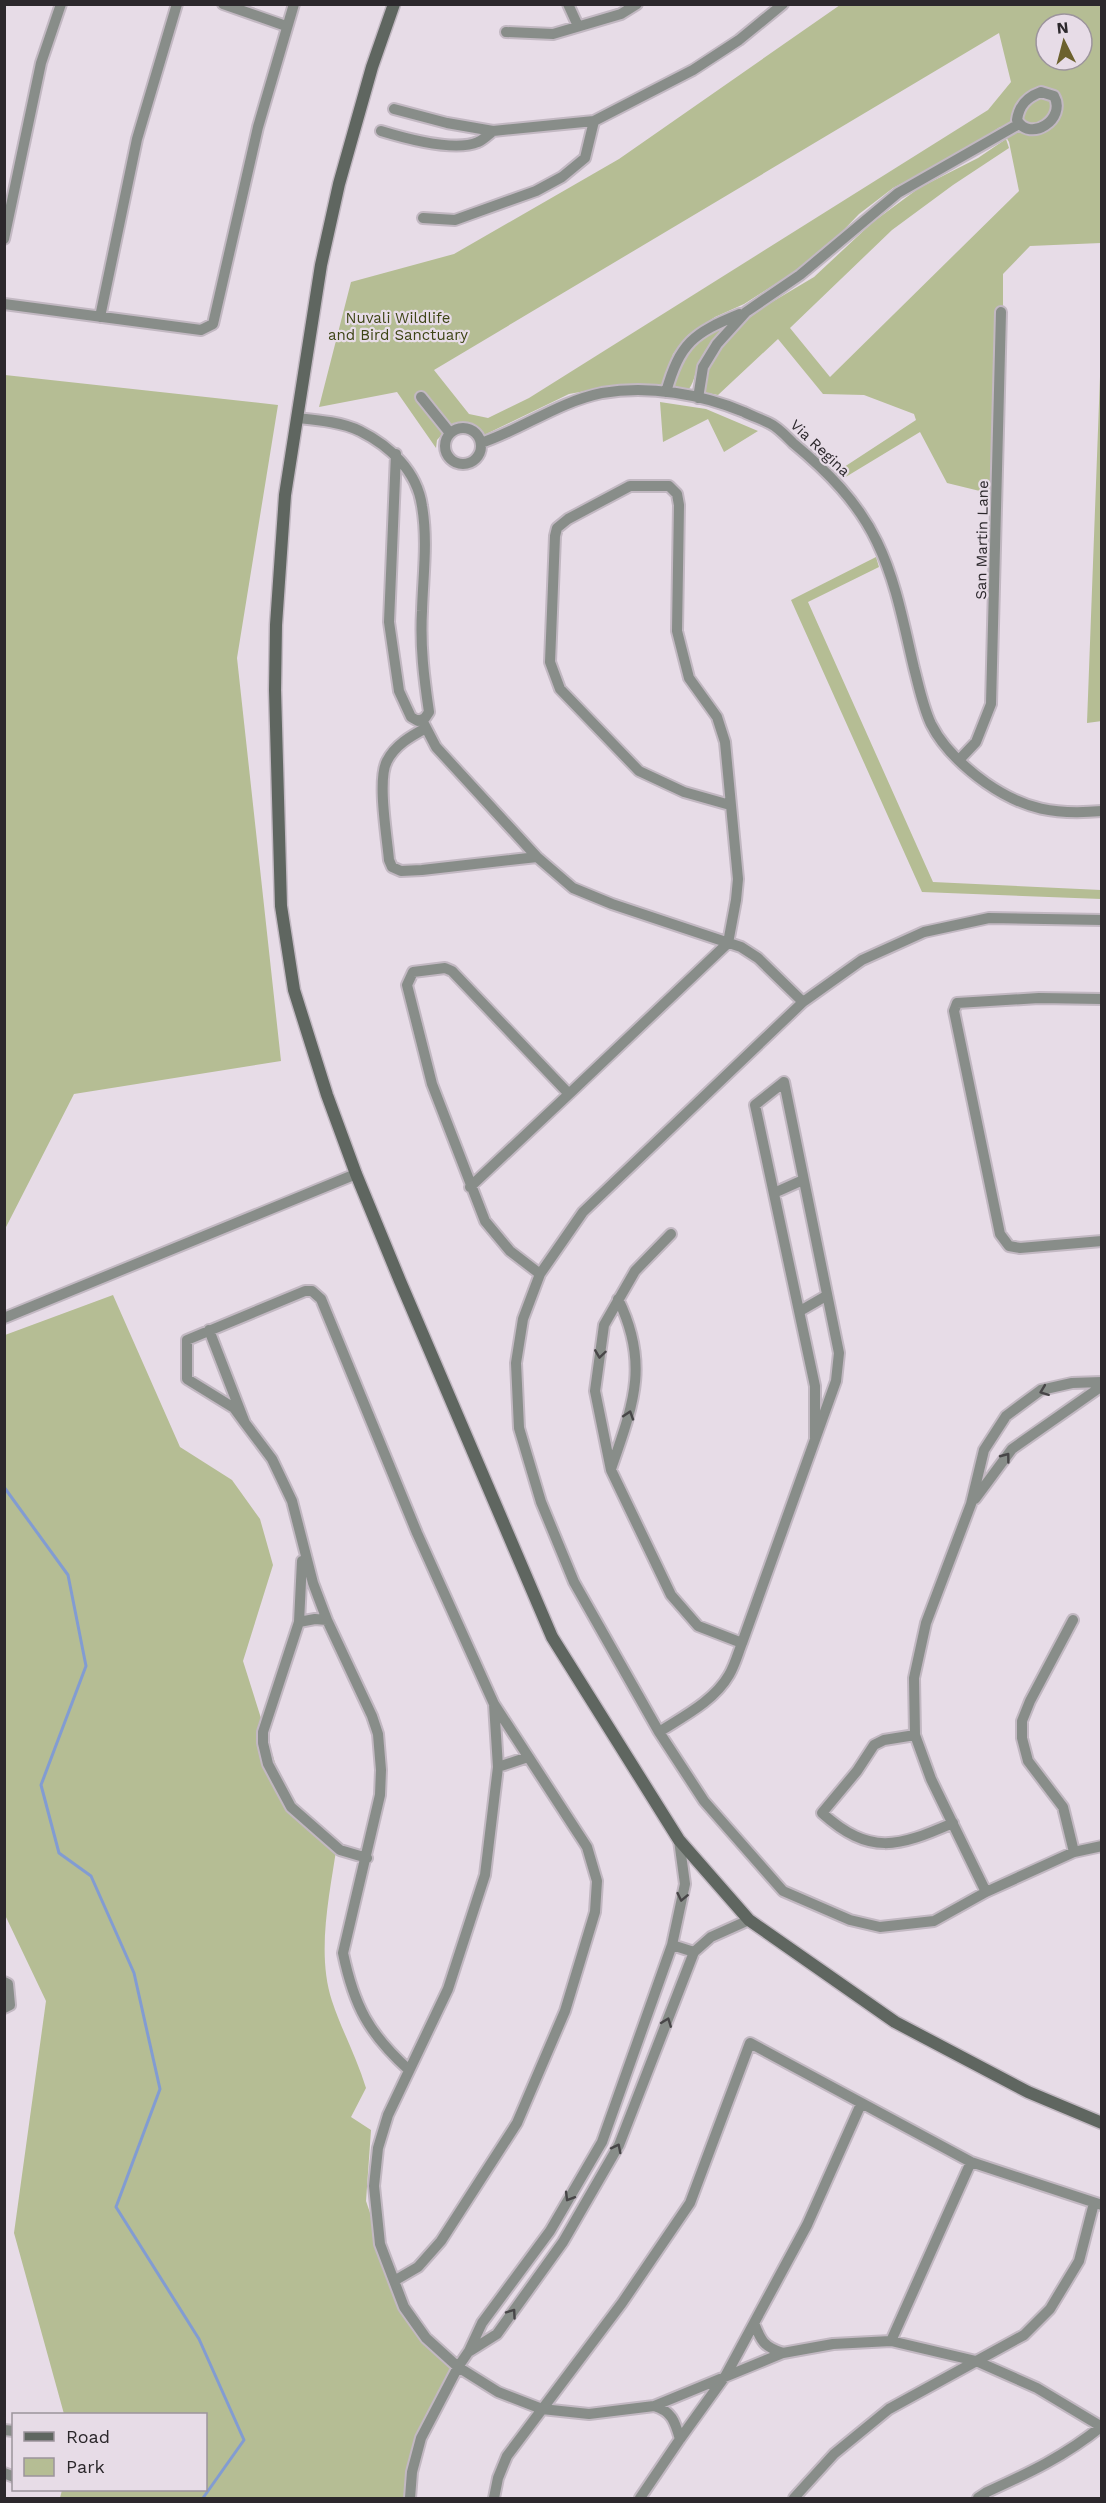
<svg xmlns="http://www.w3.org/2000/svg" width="1106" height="2503" font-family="'Work Sans',sans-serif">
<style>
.green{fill:#b5bd94;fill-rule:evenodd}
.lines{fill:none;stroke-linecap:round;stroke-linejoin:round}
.stream{stroke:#829cd2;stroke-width:3}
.street-casing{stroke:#c2b8c2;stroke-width:14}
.secondary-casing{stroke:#c2b8c2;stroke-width:15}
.street{stroke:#888d89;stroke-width:10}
.secondary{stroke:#5f6660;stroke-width:12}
.oneway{stroke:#484648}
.labels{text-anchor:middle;stroke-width:4.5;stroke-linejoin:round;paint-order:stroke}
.park-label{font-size:15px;fill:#3d4415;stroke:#e7dce7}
.street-label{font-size:15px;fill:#2c282c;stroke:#e7dce7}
</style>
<rect width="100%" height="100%" fill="#e7dce7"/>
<!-- green -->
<path class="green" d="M 840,5 L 1101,5 L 1101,243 L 1030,246 L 1003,274 L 1003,306 L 997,307 L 992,494 L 947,483 L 920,432 L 844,478 L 838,471 L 916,420 L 914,414 L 864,395 L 823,394 L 778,339 L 718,395 L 702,392 L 708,368 L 731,331 L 767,305 L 814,277 L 873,222 L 919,188 L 978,158 L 1006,139 L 1009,148 L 953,185 L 892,230 L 790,328 L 830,377 L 1019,191 L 1009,142 L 1000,127 L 957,155 L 893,188 L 859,214 L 836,238 L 793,273 L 744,304 L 715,317 L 688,335 L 673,354 L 666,378 L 659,388 L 618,385 L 569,394 L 480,437 L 466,431 L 447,429 L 437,440 L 436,448 L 397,392 L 319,407 L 351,282 L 454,254 L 619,159 ZM 1046,24 L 1082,24 L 1082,60 L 1046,60 ZM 999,33 L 1011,82 L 988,110 L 529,398 L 488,418 L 469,414 L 434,370 Z
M 731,320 C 720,333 706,346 699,362 C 695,372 695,380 689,389 L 679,391 L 673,387 L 678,362 L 690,346 Z
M 1101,350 L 1102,721 L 1087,723 Z
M 5,375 L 278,405 L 237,658 L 281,1061 L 74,1094 L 5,1229 Z
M 660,402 L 706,409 L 758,431 L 724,452 L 708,419 L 663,442 Z
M 876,557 L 879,567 L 808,602 L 933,882 L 1101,890 L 1101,899 L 922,892 L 791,600 Z
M 113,1295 L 180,1447 L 232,1480 L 260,1519 L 273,1565 L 243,1661 L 289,1807 L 337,1844 C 330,1893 316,1953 332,2001 C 342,2031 357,2058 366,2088 L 351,2117 L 371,2130 L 366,2201 L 398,2296 L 413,2331 L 458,2361 L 430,2414 L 413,2484 L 412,2498 L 60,2498 L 62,2490 L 206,2490 L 206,2414 L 64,2414 L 14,2233 L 46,2001 L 5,1915 L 5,1335 Z"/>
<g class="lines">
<!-- stream -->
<path class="stream" d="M 4,1487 L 68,1575 L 86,1666 L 41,1785 L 59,1853 L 91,1876 L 134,1973 L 160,2089 L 116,2207 L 199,2339 L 244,2440 L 203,2498"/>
<!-- street casing -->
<g class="street-casing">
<path id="street" d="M 223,4 L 286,26
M 568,4 L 578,26
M 506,32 L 553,34 L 621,14 L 637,4
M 1041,92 L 1054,96 C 1067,119 1030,143 1017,120 C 1019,105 1027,97 1041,92 Z
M 394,109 L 447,123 L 493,131
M 381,131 C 404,138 455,152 478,142 C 483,140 488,135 493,131 L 594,121 L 693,70 L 739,40 L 783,4
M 423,218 L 455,220 L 536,191 L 562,177 L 585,158 L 594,121
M 4,239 L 41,63 L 61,4
M 4,304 L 201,330 L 213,324 L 258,127 L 294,4
M 100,317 L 137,139 L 177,4
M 666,392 C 680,343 693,333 740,314
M 421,397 L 450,433
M 698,398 L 703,367 L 717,344 L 746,312 L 800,275 L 898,193 L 1019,124
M 297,418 C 317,420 342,422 360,431 C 390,446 417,471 422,506 C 428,541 423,576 422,611 C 420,646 424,678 429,712 L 425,718 L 418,721 L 411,717 L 399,691 L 389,622 L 396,454
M445 446a18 18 0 1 1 36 0a18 18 0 1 1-36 0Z
M 481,443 C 523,429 558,402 602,393 C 649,385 701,394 744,412 C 752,416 761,419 769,423 C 778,427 786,436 793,443 C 827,471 858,502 877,542 C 896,581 904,626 914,668 C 919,687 923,707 931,724 C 943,748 965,768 986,783 C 1025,810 1055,815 1102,811
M 422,720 L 436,747 L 537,857 L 573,888 L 612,904 L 741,947 L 758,958 L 803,1002
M 426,728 C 411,736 395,745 387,761 C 377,779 387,837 389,860 L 392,867 L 401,871 L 422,870 L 537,857
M 959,760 L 976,742 L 991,704 L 1001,312
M 730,805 L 684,792 L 639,771 L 560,689 L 550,662 L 555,536 L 557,528 L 568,519 L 630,486 L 669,486 L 677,494 L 679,505 L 677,631 L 689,678 L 717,717 L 725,742 L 738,879 L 736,900 L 728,943 L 569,1094 L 452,971 L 445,968 L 413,972 L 407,985 L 432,1084 L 485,1221 L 510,1251 L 540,1274 L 523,1319 L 516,1363 L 519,1428 L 541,1502 L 574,1582 L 659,1732 L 704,1801 L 783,1891 L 850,1920 L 880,1927 L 934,1921 L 986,1892 L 1074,1852 L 1102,1846
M 1102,999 L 1039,998 L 957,1003 L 954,1011 L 1000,1234 L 1009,1246 L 1020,1248 L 1102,1241
M 470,1187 L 569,1094
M 774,1193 L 803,1180
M 540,1274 L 583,1212 L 803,1002 L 862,960 L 924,932 L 989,918 L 1102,920
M 800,1311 L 826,1296
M 4,1318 L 356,1174
M 209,1330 L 245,1423 L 272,1459 L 292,1501 L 313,1583 L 327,1620 L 372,1716 L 378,1734 L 381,1770 L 380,1795 L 343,1953 C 354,2006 369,2034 409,2070
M 245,1423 L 234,1408 L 187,1379 L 187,1340 L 305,1291 L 312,1291 L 321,1299 L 417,1533 L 494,1704 L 587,1847 L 597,1881 L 595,1912 L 565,2011 L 517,2123 L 441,2241 L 418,2267 L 394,2281
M 611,1469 C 633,1405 650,1364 618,1299
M 975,1499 L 1012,1449 L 1102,1386
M 302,1561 L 299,1622 L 263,1732 L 263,1743 L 268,1764 L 291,1807 L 340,1850 L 367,1858
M 1073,1620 L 1030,1701 L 1022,1721 L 1022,1738 L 1028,1761 L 1063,1807 L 1074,1852
M 299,1622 L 315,1619 L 327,1620
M 742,1643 L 836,1381 L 839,1353 L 784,1082 L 755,1105 L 815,1386 L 815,1438
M 494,1704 L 498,1767 L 485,1875 L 448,1989 L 388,2115 L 378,2148 L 374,2186 L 380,2244 L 404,2307 L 426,2338 L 458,2367 L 498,2392 L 542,2409 L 589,2414 L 654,2406 L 783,2353 L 833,2344 L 891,2341 L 976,2361 L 1037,2388 L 1102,2427
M 659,1732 C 684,1716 714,1701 729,1675 C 735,1665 738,1653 742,1643 L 698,1626 L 671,1595 L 611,1470 L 595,1391 L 604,1325 L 635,1271 L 671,1234
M 915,1735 L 884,1740 L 874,1745 L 857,1771 L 822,1813 C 870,1856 898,1847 953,1823
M 498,1767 L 528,1757
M 986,1892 L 931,1779 L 915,1735 L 914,1678 L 926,1623 L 971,1504 L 984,1450 L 1006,1416 L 1041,1390 L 1072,1383 L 1102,1382
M 672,1945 L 694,1952
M 4,1982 L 8,1984 L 10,2005 L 4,2008
M 754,2323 C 761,2341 764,2347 783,2353
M 891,2341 L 971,2162
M 470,2351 L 497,2334 L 563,2242 L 619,2145 L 694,1952 L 711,1937 L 749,1920
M 654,2406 C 672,2411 675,2422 680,2439
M 4,2430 L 14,2431
M 4,2473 L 14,2477
M 410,2498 L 412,2472 L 421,2438 L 458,2367 L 469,2351 L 482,2323 L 550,2231 L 602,2142 L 672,1945 L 685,1884 L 679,1840
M 494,2498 L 498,2478 L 507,2456 L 622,2303 L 690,2203 L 750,2043 L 971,2162 L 1102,2205
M 640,2498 L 680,2439 L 726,2375 L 807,2225 L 861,2104
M 794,2498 L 834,2454 L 889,2409 L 1024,2335 L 1050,2309 L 1079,2261 L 1094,2203
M 978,2498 L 987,2492 C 1029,2473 1065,2456 1102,2426"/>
</g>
<!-- secondary casing -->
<g class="secondary-casing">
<path id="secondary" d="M 394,4 L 372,67 L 339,184 L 321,265 L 285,495 L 276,625 L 275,690 L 281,906 L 294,990 L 327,1095 L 356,1174 L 400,1281 L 552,1637 L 679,1840 L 749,1920 L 895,2022 L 1028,2092 L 1102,2123"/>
</g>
<!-- street -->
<use href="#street" class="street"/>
<!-- secondary -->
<use href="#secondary" class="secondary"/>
</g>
<!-- one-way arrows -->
<defs><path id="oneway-chevron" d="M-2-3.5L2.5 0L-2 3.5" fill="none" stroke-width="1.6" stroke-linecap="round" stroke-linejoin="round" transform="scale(1.5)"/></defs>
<g class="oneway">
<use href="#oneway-chevron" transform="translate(600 1354) rotate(98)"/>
<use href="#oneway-chevron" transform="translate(1044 1391) rotate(159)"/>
<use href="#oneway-chevron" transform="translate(629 1415) rotate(-72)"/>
<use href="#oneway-chevron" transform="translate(1006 1457) rotate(-53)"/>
<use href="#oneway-chevron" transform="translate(682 1897) rotate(102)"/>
<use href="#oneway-chevron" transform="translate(667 2022) rotate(-69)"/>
<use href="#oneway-chevron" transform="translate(617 2148) rotate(-63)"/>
<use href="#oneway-chevron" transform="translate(569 2197) rotate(121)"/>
<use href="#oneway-chevron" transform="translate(512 2313) rotate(-55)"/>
</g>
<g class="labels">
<!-- park labels -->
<g class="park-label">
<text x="398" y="323">Nuvali Wildlife<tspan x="398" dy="17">and Bird Sanctuary</tspan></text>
</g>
<!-- street labels -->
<g class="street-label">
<text transform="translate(820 448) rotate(43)" y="5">Via Regina</text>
<text transform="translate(982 540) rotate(-89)" y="5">San Martin Lane</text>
</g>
</g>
<!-- border -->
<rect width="1106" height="2503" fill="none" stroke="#2c282c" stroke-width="12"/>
<!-- legend -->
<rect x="12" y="2413" width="195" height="78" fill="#e7dce7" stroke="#9c949c" stroke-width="1.5"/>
<rect x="24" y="2432" width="30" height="9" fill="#5f6660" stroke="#9c949c" stroke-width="1.5"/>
<text x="66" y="2443" font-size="18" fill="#2c282c">Road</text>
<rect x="24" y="2458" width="30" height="18" fill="#b5bd94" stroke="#9c949c" stroke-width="1.5"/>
<text x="66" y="2473" font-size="18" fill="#2c282c">Park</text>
<!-- north arrow -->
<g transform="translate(1064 42) rotate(354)"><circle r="28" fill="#e7dce7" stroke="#9c949c" stroke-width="1.5"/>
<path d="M0-4.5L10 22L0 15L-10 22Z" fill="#6c612e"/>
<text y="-9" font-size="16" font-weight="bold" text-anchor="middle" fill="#2c282c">N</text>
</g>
</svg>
